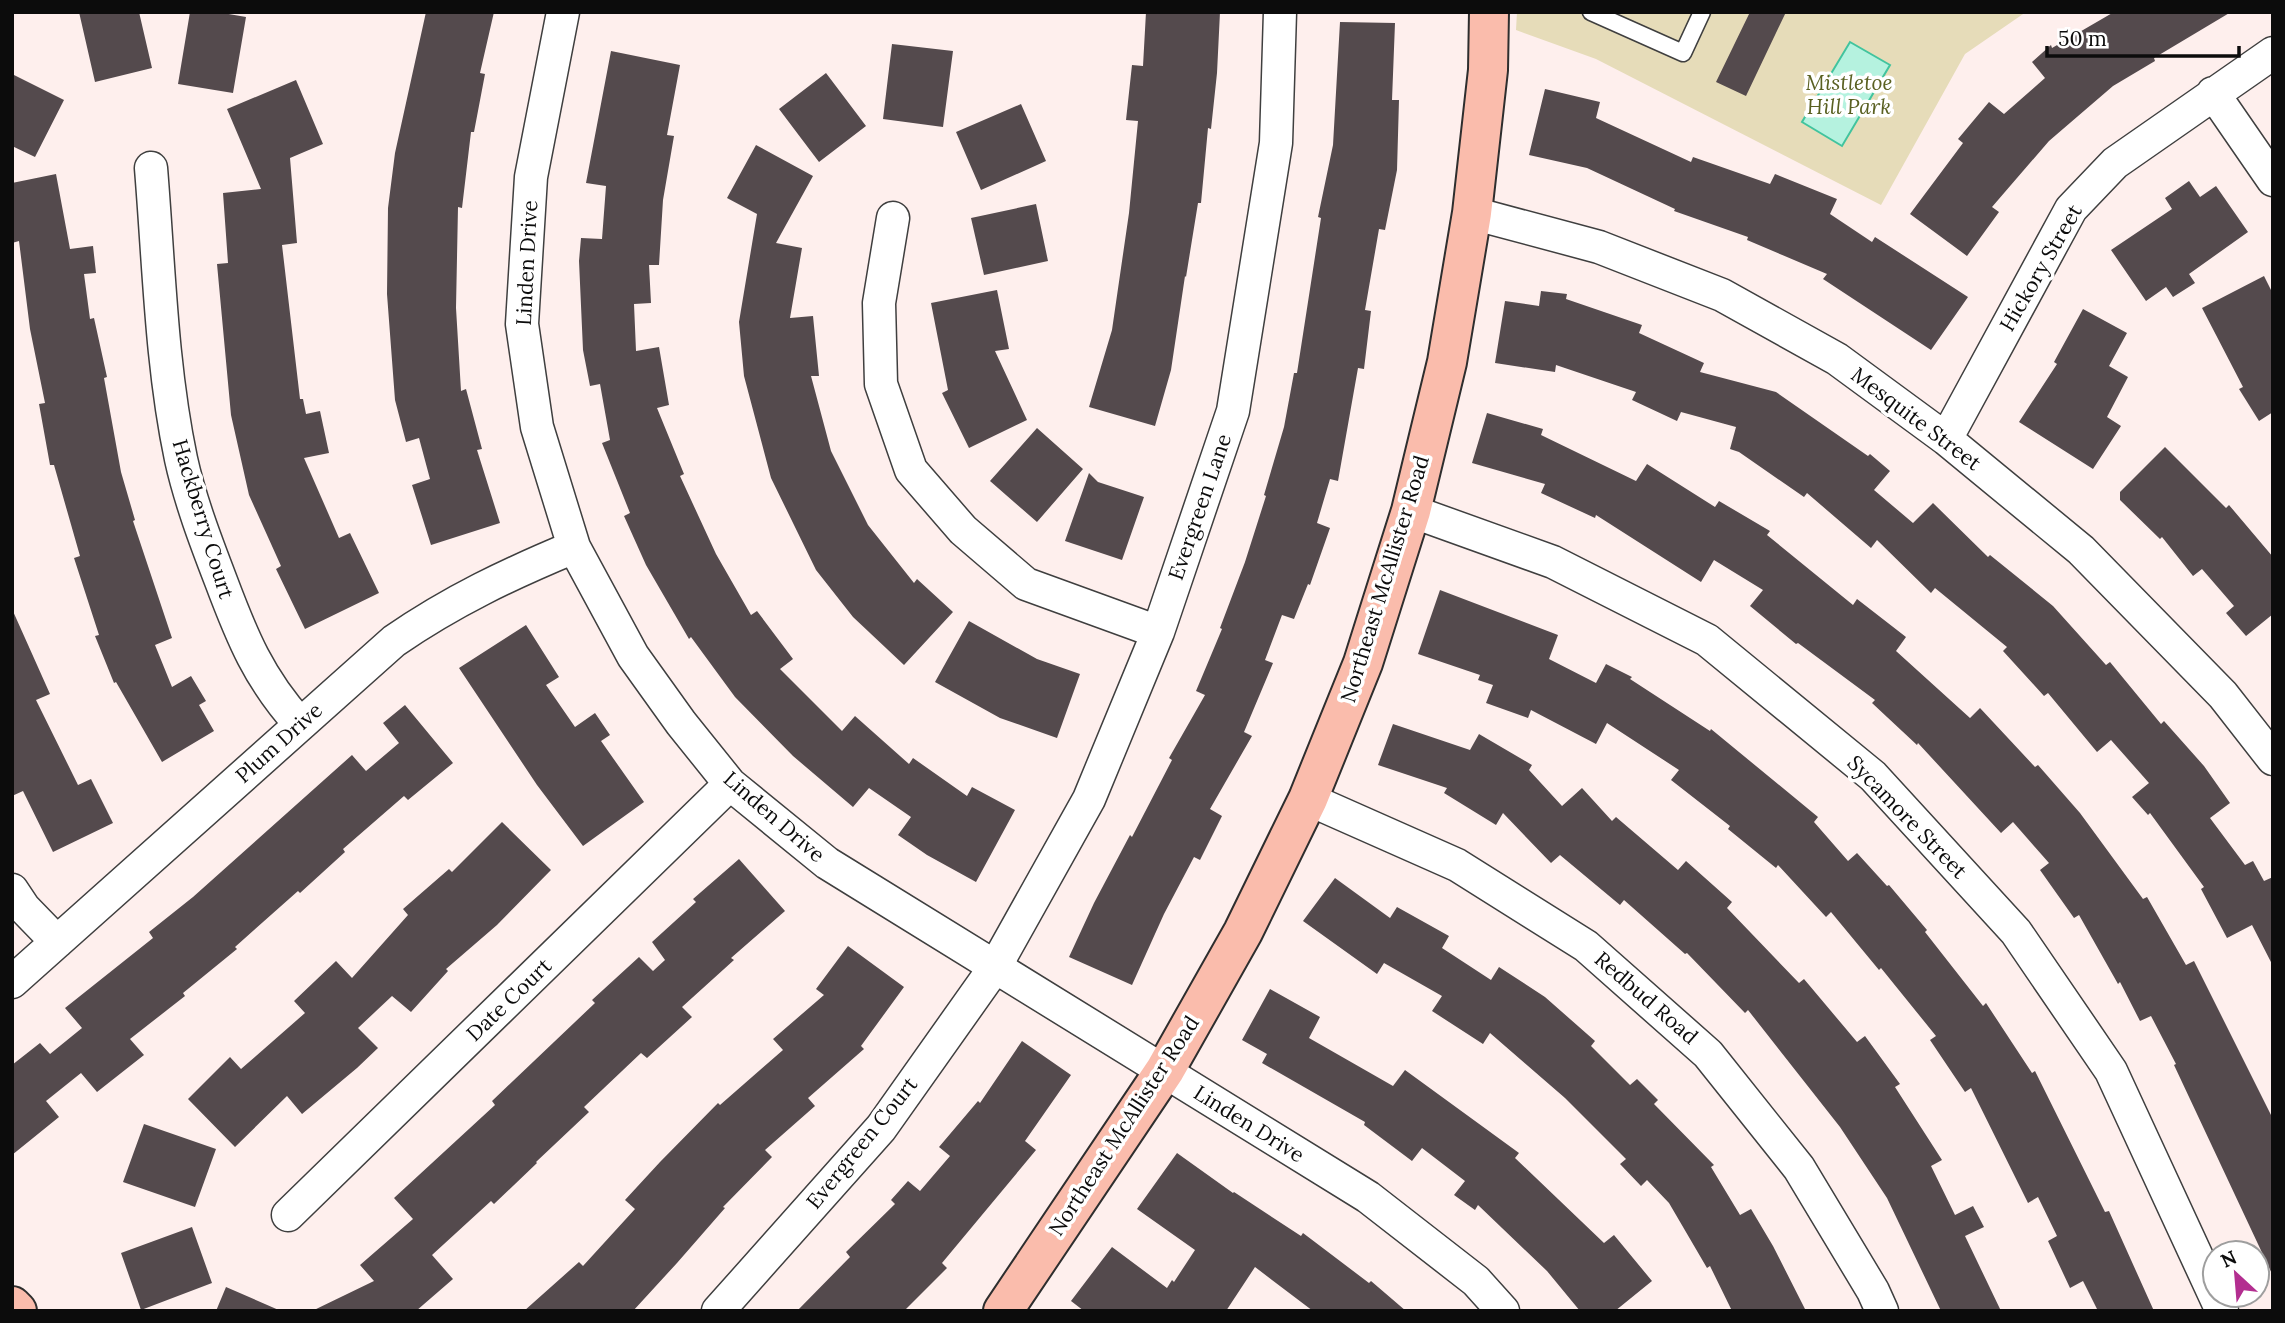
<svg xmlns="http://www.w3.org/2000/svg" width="2285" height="1323" font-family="Lora,serif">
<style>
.green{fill:#e6dcb9}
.water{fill:#b5f2df;stroke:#41c49e;stroke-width:2}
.building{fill:#544a4d}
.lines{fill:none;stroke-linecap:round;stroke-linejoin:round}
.lane-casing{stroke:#3f3f3f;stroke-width:19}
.street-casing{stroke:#3f3f3f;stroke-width:35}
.secondary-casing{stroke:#2e2e2e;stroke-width:42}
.lane{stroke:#fff;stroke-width:16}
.street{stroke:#fff;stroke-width:32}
.secondary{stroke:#fabcac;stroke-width:38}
.labels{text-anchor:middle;stroke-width:7;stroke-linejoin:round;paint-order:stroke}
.park-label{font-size:21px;font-style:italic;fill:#596021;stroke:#fff}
.street-label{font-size:21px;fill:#0c0c0c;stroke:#fff}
</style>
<rect width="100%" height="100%" fill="#feefed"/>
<!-- green -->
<path class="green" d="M 1517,12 L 2026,12 L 1965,54 L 1881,205 L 1596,59 L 1516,30 Z"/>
<!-- water -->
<path class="water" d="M 1850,42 L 1890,65 L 1842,146 L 1802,122 Z"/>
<!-- building -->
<path class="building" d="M 79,12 L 139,12 L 152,68 L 95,82 Z
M 190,12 L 217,12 L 246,17 L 233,93 L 178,84 Z
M 426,12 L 494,12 L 480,73 L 485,74 L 474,132 L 471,132 L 462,208 L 458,207 L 456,308 L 461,391 L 466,389 L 482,449 L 477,450 L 500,523 L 431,545 L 412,485 L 430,479 L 419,438 L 406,442 L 395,400 L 387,294 L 388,208 L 395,153 Z
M 1146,12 L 1220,12 L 1217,73 L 1211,129 L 1208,128 L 1201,203 L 1198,203 L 1186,277 L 1185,276 L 1171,370 L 1155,426 L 1089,407 L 1112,330 L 1129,213 L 1138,121 L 1126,120 L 1132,65 L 1143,66 Z
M 1750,12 L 1786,12 L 1746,96 L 1716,82 Z
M 2114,12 L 2231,12 L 2154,58 L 2155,61 L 2113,86 L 2049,141 L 1992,207 L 1999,212 L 1967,256 L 1910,214 L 1963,143 L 1958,139 L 1989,102 L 2004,114 L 2045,78 L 2032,62 L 2051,45 L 2052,48 Z
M 1340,22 L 1395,23 L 1392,100 L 1399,100 L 1397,170 L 1385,230 L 1379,229 L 1365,310 L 1371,311 L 1364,369 L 1358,368 L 1338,481 L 1330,479 L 1317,523 L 1330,528 L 1310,585 L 1308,584 L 1294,619 L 1282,615 L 1265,660 L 1273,663 L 1244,732 L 1252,736 L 1210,809 L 1222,816 L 1200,860 L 1194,857 L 1164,914 L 1132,985 L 1069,957 L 1094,903 L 1130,835 L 1132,837 L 1172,760 L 1169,758 L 1205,695 L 1196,691 L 1222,629 L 1220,628 L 1245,562 L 1266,496 L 1264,495 L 1284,427 L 1294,373 L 1297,373 L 1321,218 L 1318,217 L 1333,145 Z
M 892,44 L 953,51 L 943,127 L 883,119 Z
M 611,51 L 680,65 L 667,135 L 674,136 L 663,200 L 659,265 L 649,265 L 651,303 L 634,304 L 636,351 L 659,347 L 669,405 L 657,408 L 684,474 L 680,476 L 716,554 L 751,615 L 757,611 L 793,659 L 780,669 L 842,731 L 855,716 L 909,764 L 913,758 L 967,796 L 972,787 L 1015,810 L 976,882 L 927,855 L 898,835 L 911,817 L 869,788 L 853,807 L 793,756 L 735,697 L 691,637 L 689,639 L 646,565 L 624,516 L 630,513 L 602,443 L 610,440 L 600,384 L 590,386 L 583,350 L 579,261 L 581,238 L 602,239 L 606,186 L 586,183 Z
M 826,73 L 866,126 L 819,162 L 779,109 Z
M 12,74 L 64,100 L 35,157 L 12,146 Z
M 296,80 L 323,144 L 290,158 L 297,243 L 282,245 L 300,399 L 303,399 L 306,414 L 320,411 L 329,453 L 304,458 L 339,538 L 350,533 L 379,593 L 305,629 L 276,569 L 281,566 L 249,495 L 231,415 L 217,264 L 228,263 L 223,193 L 261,189 L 227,109 Z
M 1545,89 L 1600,102 L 1596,118 L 1691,162 L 1693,157 L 1770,184 L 1775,174 L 1837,199 L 1830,214 L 1872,242 L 1875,237 L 1968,297 L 1931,350 L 1823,279 L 1827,274 L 1747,240 L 1748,237 L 1674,211 L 1675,209 L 1587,168 L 1529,155 Z
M 1021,104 L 1046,161 L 981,190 L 956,132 Z
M 756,145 L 813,176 L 776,243 L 802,248 L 790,318 L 813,316 L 819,376 L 811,376 L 831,451 L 868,525 L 914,583 L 917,579 L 953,612 L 904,665 L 853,617 L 816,570 L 771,478 L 744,376 L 739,322 L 757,214 L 727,198 Z
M 56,174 L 70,249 L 93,246 L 96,273 L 84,274 L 90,319 L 94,318 L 107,377 L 104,378 L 121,472 L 135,520 L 133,521 L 172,638 L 155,645 L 172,687 L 191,676 L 206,701 L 199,705 L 214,731 L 162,762 L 116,682 L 114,683 L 95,636 L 99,635 L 74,558 L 80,556 L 54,465 L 50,465 L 39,404 L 45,403 L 30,329 L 19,241 L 12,243 L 12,183 Z
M 2189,181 L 2200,197 L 2216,186 L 2248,232 L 2189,274 L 2195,283 L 2173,297 L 2166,287 L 2146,301 L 2111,250 L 2172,209 L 2165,198 Z
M 1036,204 L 1048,261 L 984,275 L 971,218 Z
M 2264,276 L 2273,294 L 2273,412 L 2259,421 L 2239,389 L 2243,387 L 2202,308 Z
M 997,290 L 1009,349 L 995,351 L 1027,420 L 969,448 L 942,393 L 948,390 L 931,303 Z
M 1541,291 L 1567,294 L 1566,299 L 1642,325 L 1639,333 L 1704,363 L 1700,372 L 1776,392 L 1868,456 L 1870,454 L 1890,471 L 1874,490 L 1913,523 L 1933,503 L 1988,557 L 1990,555 L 2053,606 L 2106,665 L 2110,662 L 2161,724 L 2164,721 L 2204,766 L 2230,803 L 2210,818 L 2245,865 L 2253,861 L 2264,881 L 2273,877 L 2273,966 L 2252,925 L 2227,938 L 2201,889 L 2204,887 L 2150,813 L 2148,815 L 2132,797 L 2149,783 L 2111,740 L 2097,752 L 2048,693 L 2044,696 L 2003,651 L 2007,647 L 1935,588 L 1931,593 L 1877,540 L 1871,548 L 1807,493 L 1804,497 L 1739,452 L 1730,449 L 1736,427 L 1681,412 L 1677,421 L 1632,400 L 1636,392 L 1556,365 L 1555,372 L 1495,363 L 1505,301 L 1539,306 Z
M 2083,309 L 2127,333 L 2109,366 L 2128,377 L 2107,417 L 2121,426 L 2093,469 L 2019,422 L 2057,364 L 2054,362 Z
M 1487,413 L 1543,429 L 1541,435 L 1636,481 L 1647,464 L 1715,507 L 1719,501 L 1770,531 L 1767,535 L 1853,605 L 1857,599 L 1906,637 L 1896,651 L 1970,718 L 1980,708 L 2035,767 L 2038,765 L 2080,813 L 2143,899 L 2147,897 L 2186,965 L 2194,961 L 2273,1119 L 2273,1276 L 2174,1065 L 2176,1064 L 2151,1016 L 2140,1021 L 2120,982 L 2118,984 L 2079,915 L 2074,918 L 2040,870 L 2049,863 L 2013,822 L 2001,833 L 1918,743 L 1917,745 L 1872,703 L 1875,700 L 1798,643 L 1796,644 L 1750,606 L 1763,590 L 1714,560 L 1701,582 L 1596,515 L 1595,518 L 1541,493 L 1545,484 L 1472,463 Z
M 1037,428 L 1083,469 L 1037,522 L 990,481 Z
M 2165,447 L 2226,508 L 2229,505 L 2273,557 L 2273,614 L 2246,636 L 2226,613 L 2234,606 L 2202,569 L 2193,576 L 2162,537 L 2160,539 L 2120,500 L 2120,492 Z
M 1089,473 L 1098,482 L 1144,497 L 1122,560 L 1065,541 Z
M 1440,590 L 1558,635 L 1549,659 L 1596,683 L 1606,664 L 1632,677 L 1630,679 L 1710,731 L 1711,729 L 1818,817 L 1814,822 L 1848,861 L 1857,853 L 1887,886 L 1889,885 L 1927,930 L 1925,932 L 1983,1006 L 1986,1003 L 2032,1073 L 2035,1071 L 2105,1212 L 2109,1211 L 2154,1311 L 2098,1311 L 2083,1281 L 2070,1288 L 2048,1241 L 2057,1236 L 2038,1197 L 2028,1203 L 1971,1088 L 1965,1092 L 1930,1040 L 1936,1036 L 1881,968 L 1879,970 L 1831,912 L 1826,917 L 1778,865 L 1776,868 L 1728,829 L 1730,826 L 1671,780 L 1679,770 L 1607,723 L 1596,744 L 1531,710 L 1528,718 L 1486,703 L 1493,685 L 1478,680 L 1480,675 L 1418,654 Z
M 12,609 L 50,694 L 36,700 L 78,785 L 91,779 L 113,823 L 53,852 L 23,791 L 12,796 Z
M 969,621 L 1037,659 L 1080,674 L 1057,738 L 1000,718 L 935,682 Z
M 526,625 L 559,677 L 546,685 L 575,727 L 595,713 L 610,735 L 601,741 L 644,802 L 583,846 L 537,785 L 459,668 Z
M 405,705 L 453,763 L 408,800 L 404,796 L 343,849 L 345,852 L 300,893 L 298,891 L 235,947 L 237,949 L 183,993 L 185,996 L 130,1039 L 144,1055 L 97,1092 L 81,1073 L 46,1101 L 59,1117 L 12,1155 L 12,1065 L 40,1043 L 50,1054 L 82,1028 L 65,1008 L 153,938 L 149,932 L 193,897 L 352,755 L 366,771 L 399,743 L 383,723 Z
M 1393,724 L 1470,750 L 1479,734 L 1532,765 L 1529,770 L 1562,806 L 1582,788 L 1612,821 L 1616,817 L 1678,870 L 1686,861 L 1732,902 L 1727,908 L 1799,983 L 1804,979 L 1857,1042 L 1865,1036 L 1900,1084 L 1895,1087 L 1942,1160 L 1931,1166 L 1955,1215 L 1973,1206 L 1984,1227 L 1965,1236 L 2001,1311 L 1941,1311 L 1887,1198 L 1840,1127 L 1748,1010 L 1745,1013 L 1687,953 L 1685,954 L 1624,900 L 1620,905 L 1560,855 L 1551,863 L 1503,813 L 1496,825 L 1444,793 L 1447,788 L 1378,765 Z
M 502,822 L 551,870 L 497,925 L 446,969 L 448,971 L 411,1012 L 392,996 L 358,1028 L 378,1048 L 357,1068 L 302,1114 L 287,1096 L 235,1147 L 188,1099 L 230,1057 L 241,1069 L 305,1013 L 294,1001 L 336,961 L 352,978 L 408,915 L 403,909 L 449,869 L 452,872 Z
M 739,859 L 785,911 L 731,958 L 734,960 L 682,1007 L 692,1017 L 647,1058 L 641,1053 L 584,1107 L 589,1112 L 536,1162 L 537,1163 L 494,1204 L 491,1201 L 432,1255 L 453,1279 L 416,1311 L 312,1311 L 374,1281 L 360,1265 L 413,1219 L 394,1198 L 495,1105 L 492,1101 L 595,1003 L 592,1000 L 639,957 L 653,971 L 665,960 L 652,942 L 696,902 L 693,899 Z
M 1335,878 L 1390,918 L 1397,907 L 1449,936 L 1442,948 L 1491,980 L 1499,967 L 1545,997 L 1595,1041 L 1591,1046 L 1630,1085 L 1637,1079 L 1658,1100 L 1654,1104 L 1714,1165 L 1711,1167 L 1740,1215 L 1751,1209 L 1773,1246 L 1806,1311 L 1732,1311 L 1710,1266 L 1707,1268 L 1669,1203 L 1647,1180 L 1641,1186 L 1620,1164 L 1626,1159 L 1565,1098 L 1490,1033 L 1483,1044 L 1432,1011 L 1442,996 L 1384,963 L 1377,974 L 1303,921 Z
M 848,946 L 904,987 L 861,1046 L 864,1049 L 808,1098 L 815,1106 L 765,1150 L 772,1157 L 723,1207 L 725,1208 L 677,1263 L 633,1311 L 524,1311 L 579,1262 L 583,1266 L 635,1209 L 625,1200 L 660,1162 L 718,1103 L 720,1105 L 783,1050 L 773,1039 L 824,995 L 816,989 Z
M 1270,989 L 1320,1017 L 1309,1038 L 1393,1086 L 1405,1070 L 1519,1153 L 1515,1158 L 1604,1243 L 1614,1235 L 1652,1281 L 1615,1311 L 1580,1311 L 1547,1271 L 1478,1205 L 1475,1210 L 1454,1195 L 1465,1181 L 1422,1148 L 1412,1161 L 1364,1125 L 1365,1122 L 1262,1063 L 1267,1054 L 1242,1040 Z
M 1022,1041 L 1071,1075 L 1025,1141 L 1036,1150 L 942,1263 L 947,1268 L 904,1311 L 797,1311 L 850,1257 L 846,1252 L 895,1204 L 891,1200 L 908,1181 L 920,1191 L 950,1156 L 939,1147 L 978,1101 L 980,1103 Z
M 144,1124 L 216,1149 L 195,1207 L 123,1182 Z
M 1177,1153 L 1233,1193 L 1234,1192 L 1301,1236 L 1303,1233 L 1369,1283 L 1371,1281 L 1406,1311 L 1313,1311 L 1255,1267 L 1226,1311 L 1084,1311 L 1071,1301 L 1112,1247 L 1167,1288 L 1172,1280 L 1174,1282 L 1195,1250 L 1137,1209 Z
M 192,1227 L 212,1283 L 141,1310 L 121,1253 Z
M 226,1287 L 281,1311 L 216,1311 Z"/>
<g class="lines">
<!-- lane casing -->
<g class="lane-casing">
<path id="lane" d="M 1591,12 L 1683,53 L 1702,12"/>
</g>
<!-- street casing -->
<g class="street-casing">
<path id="street" d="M 563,12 L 531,177 L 522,324 L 537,427 L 574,547 L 633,656 L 681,723 L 730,784 L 827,863 L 1368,1197 L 1476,1281 L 1503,1311
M 2213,93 L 2273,180
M 151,168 C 159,265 161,364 181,459 C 190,500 206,542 221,581 C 242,637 259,679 300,724
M 1472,213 L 1599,247 L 1722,295 L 1837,359 L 1946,439 L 2081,550 L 2223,695 L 2273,759
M 893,218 L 879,303 L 881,384 L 911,470 L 963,530 L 1026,584 L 1158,632
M 1946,439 L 2071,209 L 2115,163 L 2273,53
M 1411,511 L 1553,562 L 1707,640 L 1873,776 L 2016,932 L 2111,1071 L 2222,1311
M 1308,799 L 1457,865 L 1586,946 L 1708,1054 L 1799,1168 L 1873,1291 L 1882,1311
M 12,890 L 24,908 L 57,942
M 12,982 L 394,641 C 452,601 509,574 574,547
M 288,1215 L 730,784
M 718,1311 L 881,1128 L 995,967 L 1089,799 L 1158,632 L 1233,411 L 1276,143 L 1280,12"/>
</g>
<!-- secondary casing -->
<g class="secondary-casing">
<path id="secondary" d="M 12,1306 L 17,1311
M 1003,1311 L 1165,1070 L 1243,932 L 1308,799 L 1363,663 L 1411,511 L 1447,362 L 1472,213 L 1488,70 L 1489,12"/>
</g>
<!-- lane -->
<use href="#lane" class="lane"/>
<!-- street -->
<use href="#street" class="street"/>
<!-- secondary -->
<use href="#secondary" class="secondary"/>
</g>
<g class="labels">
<!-- park labels -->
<g class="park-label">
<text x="1849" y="90">Mistletoe<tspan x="1849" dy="24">Hill Park</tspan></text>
</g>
<!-- street labels -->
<g class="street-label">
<text transform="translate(527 263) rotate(-87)" y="7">Linden Drive</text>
<text transform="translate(2041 268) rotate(-60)" y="7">Hickory Street</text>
<text transform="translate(1916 419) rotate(37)" y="7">Mesquite Street</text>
<text transform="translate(1200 507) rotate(-71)" y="7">Evergreen Lane</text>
<text transform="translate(203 519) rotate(73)" y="7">Hackberry Court</text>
<text transform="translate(1385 579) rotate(-73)" y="7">Northeast McAllister Road</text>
<text transform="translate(279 743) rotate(-42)" y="7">Plum Drive</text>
<text transform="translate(774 817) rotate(41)" y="7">Linden Drive</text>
<text transform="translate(1907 817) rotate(46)" y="7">Sycamore Street</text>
<text transform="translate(1646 998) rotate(41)" y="7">Redbud Road</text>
<text transform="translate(509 1000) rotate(-44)" y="7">Date Court</text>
<text transform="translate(1249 1124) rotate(32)" y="7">Linden Drive</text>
<text transform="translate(1124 1126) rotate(-57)" y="7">Northeast McAllister Road</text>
<text transform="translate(862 1143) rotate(-51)" y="7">Evergreen Court</text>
</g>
</g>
<!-- border -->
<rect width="2285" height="1323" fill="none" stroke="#0c0c0c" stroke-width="28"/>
<!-- north arrow -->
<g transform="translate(2236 1274) rotate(334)"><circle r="33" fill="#ffffff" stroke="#9e9e9e" stroke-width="2"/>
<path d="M0-5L12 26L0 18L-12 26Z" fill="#b32e90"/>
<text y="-10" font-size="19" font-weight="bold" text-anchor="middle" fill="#0c0c0c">N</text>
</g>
<!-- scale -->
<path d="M2047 46v10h192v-10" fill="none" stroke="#0c0c0c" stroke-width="3.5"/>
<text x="2058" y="46" font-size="21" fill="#0c0c0c" stroke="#ffffff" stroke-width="5" paint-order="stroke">50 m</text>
</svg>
